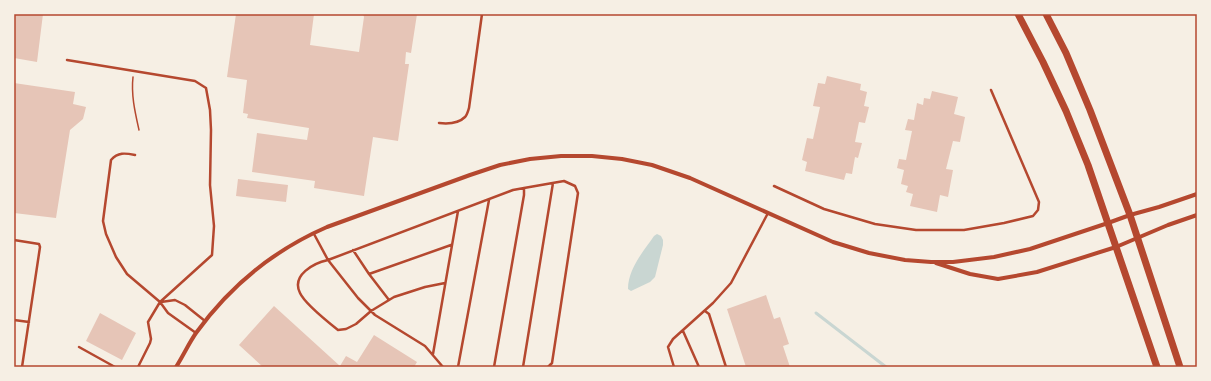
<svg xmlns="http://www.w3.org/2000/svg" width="1211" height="381" font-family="'Alegreya Sans',sans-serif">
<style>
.water{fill:#c9d6d2}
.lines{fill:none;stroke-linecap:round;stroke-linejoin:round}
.stream{stroke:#c9d6d2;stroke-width:3}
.building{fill:#e6c5b7}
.path{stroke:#b5482f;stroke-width:1.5}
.service{stroke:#b5482f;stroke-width:2.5}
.minor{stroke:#b5482f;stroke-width:4}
.secondary{stroke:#b5482f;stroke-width:7}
.neatline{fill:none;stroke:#b5482f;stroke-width:1.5}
</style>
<rect width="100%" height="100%" fill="#f6efe4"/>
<!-- water -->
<path class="water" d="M 657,234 L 661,236 L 663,240 L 663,245 L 655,277 L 650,282 L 631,291 L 628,289 C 628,269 643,252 654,236 Z"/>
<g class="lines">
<!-- stream -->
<path class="stream" d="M 816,313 L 886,367"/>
</g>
<!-- building -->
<path class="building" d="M 14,14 L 43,14 L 37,62 L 14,58 Z
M 236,14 L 314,14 L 310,45 L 359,52 L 364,17 L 363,14 L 417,14 L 411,53 L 406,52 L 405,64 L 409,64 L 398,141 L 373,137 L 364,196 L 314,188 L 315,181 L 252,172 L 257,133 L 307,140 L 309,128 L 247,118 L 248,114 L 243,113 L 247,80 L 227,77 Z
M 827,76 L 861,84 L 860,90 L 867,92 L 864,106 L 869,107 L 865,123 L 859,122 L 855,142 L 862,143 L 858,158 L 855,157 L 852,174 L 846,173 L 844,180 L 805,171 L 807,162 L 802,160 L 807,138 L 813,139 L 820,107 L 813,106 L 818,83 L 825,84 Z
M 14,83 L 75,92 L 73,104 L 86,107 L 83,119 L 70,130 L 56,218 L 14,213 Z
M 932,91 L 958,97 L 954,114 L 965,117 L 960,142 L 953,141 L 946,169 L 953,170 L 948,197 L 940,195 L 937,212 L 910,206 L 913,194 L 906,192 L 908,186 L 901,184 L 904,170 L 897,168 L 899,159 L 906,160 L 912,131 L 905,130 L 908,119 L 914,120 L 917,103 L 923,105 L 924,98 L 930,99 Z
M 238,179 L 288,185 L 286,202 L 236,196 Z
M 766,295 L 774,319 L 780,317 L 789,344 L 783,346 L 790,367 L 746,367 L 727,309 Z
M 274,306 L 340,366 L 346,356 L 357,362 L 374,335 L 417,362 L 414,367 L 263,367 L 239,345 Z
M 100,313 L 136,333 L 122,360 L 86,341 Z"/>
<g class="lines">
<!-- path -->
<path class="path" d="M 133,77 C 131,95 135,112 139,130"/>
<!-- service -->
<path class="service" d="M 67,60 L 195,81 L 206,88 L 210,110 L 211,130 L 210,185 L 214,226 L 212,255 L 160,302 L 148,322 L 151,339 L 150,343 L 138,367
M 439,123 C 448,124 458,124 465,117 C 467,115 468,111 469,108 L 482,14
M 135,155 C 125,153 118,152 111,160 L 103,221 L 106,234 L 116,257 L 127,274 L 160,302 L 168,313 L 196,333
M 774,186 L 824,209 L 875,224 L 916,230 L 964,230 L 1004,223 L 1033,216 L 1038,210 L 1039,202 L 991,90
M 524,188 L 564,181 L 575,186 L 578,193 L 552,363 L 548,367
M 314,234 L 328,260 L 358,298 L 375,315 L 425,346 L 443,367
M 14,240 L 39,244 L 40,247 L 22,367
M 353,250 L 369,274
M 445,283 L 425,287 L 394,297 L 371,311 L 356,324 L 346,329 L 338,330 C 328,322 305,304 300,293 C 291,275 314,263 328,260 L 513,190 L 524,188 L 524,195 L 494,367
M 389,300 L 369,274 L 451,245
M 161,302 L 175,300 L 185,305 L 205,321
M 705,311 L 709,314 L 726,367
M 14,320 L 29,322
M 683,331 L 699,367
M 79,347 L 115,367
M 433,354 L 458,211
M 458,367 L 489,200
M 523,367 L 553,183
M 674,367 L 668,347 L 673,339 L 713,303 L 731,283 L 768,213"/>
<!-- minor -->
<path class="minor" d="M 936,263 L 970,274 L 998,279 L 1037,272 L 1116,247 L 1168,225 L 1197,215
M 176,367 C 183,356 189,343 196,333 C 230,286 274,250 327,227 L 470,175 L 500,165 L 530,159 L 561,156 L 592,156 L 622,159 L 652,165 L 690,178 L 833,242 L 869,253 L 905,260 L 931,262 L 953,262 L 994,257 L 1030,249 L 1108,223 L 1130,215 L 1159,207 L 1197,194"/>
<!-- secondary -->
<path class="secondary" d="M 1018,14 L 1043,62 L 1066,111 L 1088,165 L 1157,367
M 1046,14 L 1066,53 L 1090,110 L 1130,215 L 1180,367"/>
</g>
<!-- border -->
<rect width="1211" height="381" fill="none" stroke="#f6efe4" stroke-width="30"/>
<rect x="15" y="15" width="1181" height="351" class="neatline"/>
</svg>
